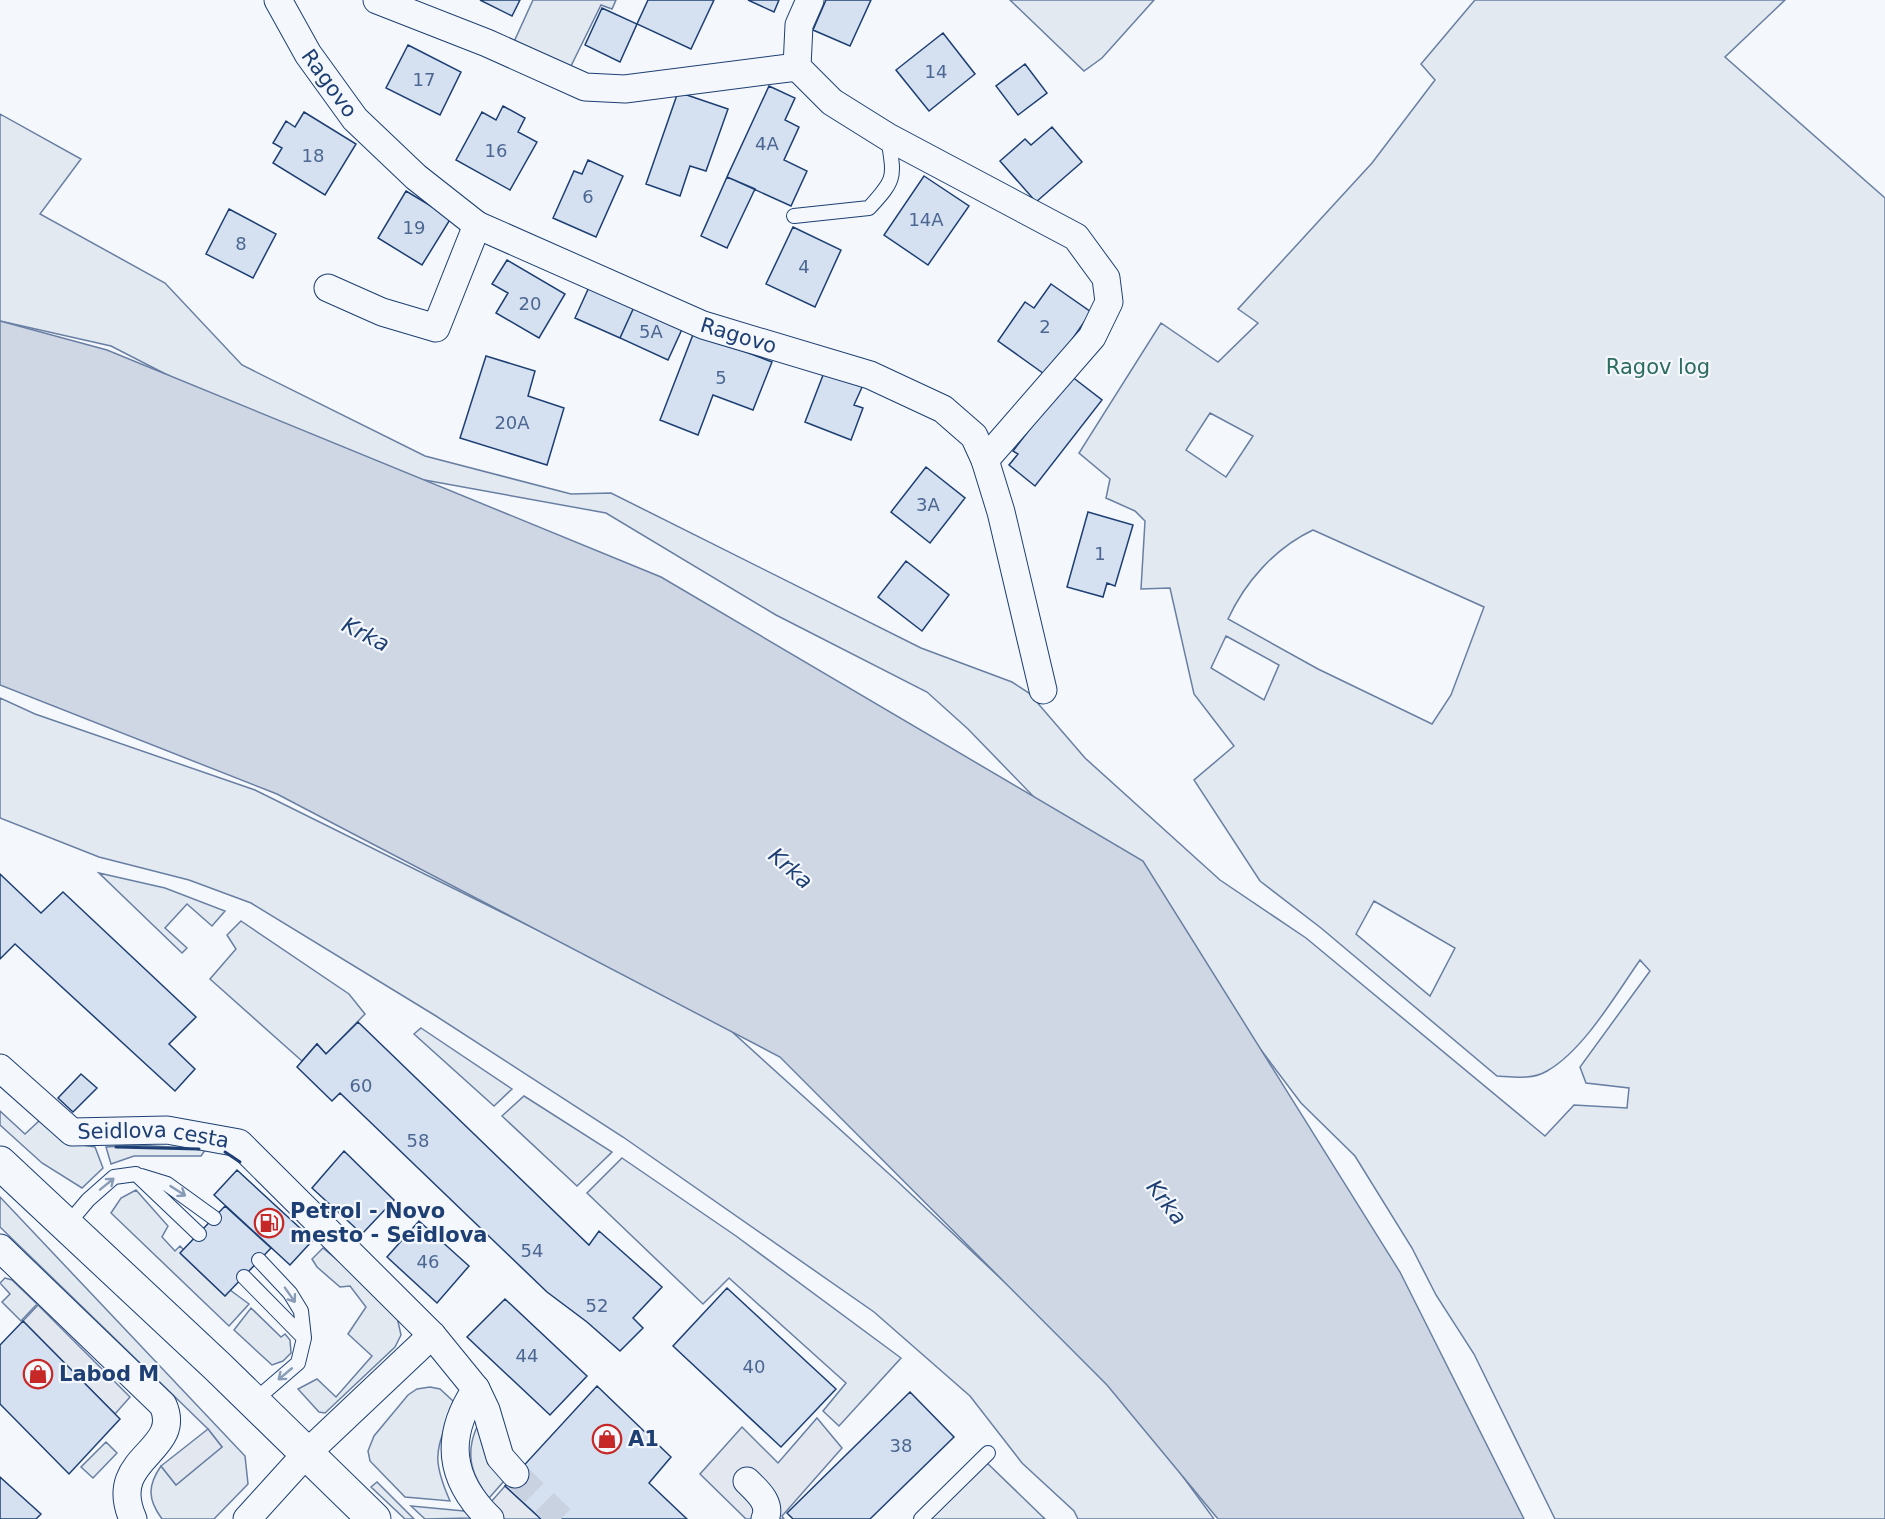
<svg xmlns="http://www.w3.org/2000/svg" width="1885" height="1519" font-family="'DejaVu Sans',sans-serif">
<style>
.green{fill:#e3e9f0;stroke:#687fa3;stroke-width:1.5;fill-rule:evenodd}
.parking{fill:#e3e8f0;stroke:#687fa3;stroke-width:1.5}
.water{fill:#cfd7e4;stroke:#687fa3;stroke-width:1.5}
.building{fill:#d5e0f0;stroke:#1d3f73;stroke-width:1.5}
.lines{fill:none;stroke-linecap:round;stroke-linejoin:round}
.minor-tunnel{stroke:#c9d2e0;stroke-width:27;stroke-dasharray:27 14;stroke-linecap:butt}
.service-casing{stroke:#1d3f73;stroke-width:16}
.minor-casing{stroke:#1d3f73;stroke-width:29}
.tertiary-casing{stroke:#1d3f73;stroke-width:35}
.service{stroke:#f4f7fb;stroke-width:14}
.minor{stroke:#f4f7fb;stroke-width:27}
.tertiary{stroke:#f4f7fb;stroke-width:33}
.wall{stroke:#1d3f73;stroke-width:3}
.oneway{stroke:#889bb7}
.labels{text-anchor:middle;stroke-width:4.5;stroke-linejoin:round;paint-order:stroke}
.number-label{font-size:18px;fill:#4b6792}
.street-label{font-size:21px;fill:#1d3f73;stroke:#f4f7fb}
.park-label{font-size:21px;fill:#2c6c60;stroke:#f4f7fb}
.poi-label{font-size:21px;font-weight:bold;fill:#1d3f73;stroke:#f4f7fb;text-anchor:start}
.water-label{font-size:22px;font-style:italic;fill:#1d3f73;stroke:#f4f7fb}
</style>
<rect width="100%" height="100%" fill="#f4f7fb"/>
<!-- green -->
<path class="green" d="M 533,0 L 616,0 L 612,9 L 601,5 L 569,70 L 513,44 Z
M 1010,0 L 1154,0 L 1102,58 L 1084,71 Z
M 1475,0 L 1785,0 L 1725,57 L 1885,198 L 1885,1519 L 1555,1519 L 1474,1354 L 1436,1295 L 1412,1248 L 1355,1156 L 1301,1103 L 1196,964 L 968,729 L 927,692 L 776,615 L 606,513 L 397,475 L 271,428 L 111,346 L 0,321 L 0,114 L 81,159 L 40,214 L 165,283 L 242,365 L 425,456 L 571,494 L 611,493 L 921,648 L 1012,682 L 1029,693 L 1085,758 L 1220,880 L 1306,938 L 1545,1136 L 1574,1105 L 1627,1108 L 1629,1088 L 1586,1083 L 1580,1067 L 1650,971 L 1640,960 C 1616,994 1584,1050 1547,1071 C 1532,1080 1514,1077 1497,1076 L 1321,928 L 1260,881 L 1194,780 L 1234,746 L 1194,694 L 1170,588 L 1141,589 L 1145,521 L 1135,511 L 1106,498 L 1110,479 L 1079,453 L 1161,323 L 1218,362 L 1258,323 L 1238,309 L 1372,163 L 1435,80 L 1421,64 ZM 1210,413 L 1253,436 L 1226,477 L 1186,450 ZM 1313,530 L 1484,607 L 1451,695 L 1432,724 L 1318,669 L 1228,619 C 1245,582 1275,548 1313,530 ZM 1226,636 L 1279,665 L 1264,700 L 1211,668 ZM 1374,901 L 1455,948 L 1430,996 L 1356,934 Z
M 0,698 L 35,714 L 255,790 L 719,1020 L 897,1181 L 1095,1367 L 1148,1429 L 1214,1519 L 1078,1519 L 1074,1511 L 1022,1463 L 970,1396 L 874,1312 L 623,1137 L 436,1016 L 251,903 L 189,880 L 99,857 L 0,818 Z
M 99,873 L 165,888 L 225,911 L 212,926 L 187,904 L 165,928 L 187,948 L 182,953 Z
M 241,921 L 349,994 L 365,1014 L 326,1054 L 317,1044 L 302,1061 L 210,979 L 236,949 L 227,935 Z
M 421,1028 L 512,1089 L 494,1106 L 414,1034 Z
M 524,1096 L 612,1152 L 577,1186 L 502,1116 Z
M 0,1111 L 25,1134 L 39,1121 L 69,1143 L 95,1147 L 103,1168 L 82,1188 L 42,1163 L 0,1125 Z
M 136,1145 L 206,1149 L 201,1156 L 134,1156 L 111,1164 L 106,1147 Z
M 622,1158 L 736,1236 L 901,1358 L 839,1426 L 823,1411 L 846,1383 L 729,1278 L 703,1304 L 587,1193 Z
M 136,1190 L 168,1226 L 162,1237 L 175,1251 L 180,1246 L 184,1250 L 181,1254 L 225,1296 L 230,1290 L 249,1304 L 229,1326 L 111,1213 L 121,1198 Z
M 0,1197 L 245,1456 L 248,1484 L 214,1519 L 162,1519 C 148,1500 147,1486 161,1466 L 176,1485 L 222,1447 L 208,1429 L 0,1227 Z
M 323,1248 L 395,1308 L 401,1335 L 395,1347 L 325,1413 L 319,1412 L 298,1389 L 317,1379 L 336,1397 L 372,1356 L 348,1334 L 366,1307 L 350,1286 L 340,1287 L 317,1267 L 312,1259 Z
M 5,1278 L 12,1280 L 37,1304 L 21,1321 L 2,1302 L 10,1294 L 0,1283 Z
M 251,1308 L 281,1337 L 285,1334 L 290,1340 L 291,1353 L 283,1361 L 272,1365 L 234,1330 Z
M 430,1387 L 440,1389 L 453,1401 C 440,1449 428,1451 450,1501 L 405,1497 L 370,1461 L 368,1451 L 374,1436 L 408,1395 L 417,1389 Z
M 479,1427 L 504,1481 L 489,1498 C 472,1476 465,1456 476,1429 Z
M 106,1442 L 117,1453 L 93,1478 L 81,1467 Z
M 985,1461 L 1045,1519 L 928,1519 Z
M 377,1482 L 414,1519 L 405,1519 L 371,1487 Z
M 411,1506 L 464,1511 L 472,1518 L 425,1519 Z"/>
<!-- parking -->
<path class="parking" d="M 38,1305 L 130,1397 L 115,1414 L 23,1321 Z
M 817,1418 L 842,1448 L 782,1516 L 784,1519 L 746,1519 L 700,1474 L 742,1427 L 778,1463 Z
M 208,1429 L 222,1447 L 176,1485 L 161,1466 Z
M 505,1486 L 541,1519 L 476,1519 Z"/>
<!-- water -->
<path class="water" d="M 0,321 L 107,350 L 661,577 L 1143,861 L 1400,1272 L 1524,1519 L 1218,1519 L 1107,1385 L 780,1057 L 277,794 L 0,685 Z"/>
<!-- building -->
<path class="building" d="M 480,0 L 520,0 L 512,16 Z
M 648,0 L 714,0 L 691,49 L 637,24 Z
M 748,0 L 779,0 L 774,12 Z
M 826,0 L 871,0 L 850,46 L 813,30 Z
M 602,8 L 637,24 L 620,62 L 585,45 Z
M 943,33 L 975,74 L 929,111 L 896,70 Z
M 408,45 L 461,72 L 440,115 L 386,88 Z
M 1025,64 L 1047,93 L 1018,115 L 996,86 Z
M 769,86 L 795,98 L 785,120 L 799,127 L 784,160 L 807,171 L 791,206 L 727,177 Z
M 678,92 L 728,109 L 706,171 L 690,166 L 680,196 L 646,184 Z
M 503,106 L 525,118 L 518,132 L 537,142 L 510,190 L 456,160 L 482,112 L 496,120 Z
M 304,112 L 356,144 L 325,195 L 273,163 L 282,148 L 273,143 L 286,121 L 295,127 Z
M 1052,127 L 1082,162 L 1036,202 L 1000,161 L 1025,139 L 1031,145 Z
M 588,160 L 623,176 L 596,237 L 553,218 L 574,171 L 582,174 Z
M 924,176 L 969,206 L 928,265 L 884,235 Z
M 727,177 L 755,189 L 727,248 L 701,236 Z
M 406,191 L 451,218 L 422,265 L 378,238 Z
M 229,209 L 276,234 L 253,278 L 206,254 Z
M 793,227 L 841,250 L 815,307 L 766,284 Z
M 507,260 L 565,294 L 539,338 L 496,313 L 508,293 L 492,284 Z
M 1051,284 L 1091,312 L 1047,376 L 998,341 L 1025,302 L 1034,308 Z
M 590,285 L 635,305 L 620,338 L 575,318 Z
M 635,305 L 683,327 L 668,360 L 620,338 Z
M 694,332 L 772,362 L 753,410 L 713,395 L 698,435 L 660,420 Z
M 486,356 L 535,371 L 528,396 L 564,408 L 547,465 L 460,438 Z
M 825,370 L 863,385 L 854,405 L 863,408 L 851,440 L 805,422 Z
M 1071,376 L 1102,400 L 1035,486 L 1009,465 L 1018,454 L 1013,451 Z
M 926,467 L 965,498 L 930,543 L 891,512 Z
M 1088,512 L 1133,525 L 1115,586 L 1107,583 L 1103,597 L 1067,587 Z
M 906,561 L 949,595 L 922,631 L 878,597 Z
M 0,874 L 41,913 L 63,892 L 196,1017 L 169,1044 L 195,1069 L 175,1091 L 15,944 L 0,959 Z
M 358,1022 L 589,1245 L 599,1231 L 662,1287 L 633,1318 L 643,1328 L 620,1351 L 587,1322 L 547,1292 L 340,1093 L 332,1101 L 297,1067 L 317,1044 L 326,1054 Z
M 81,1074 L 97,1088 L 73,1112 L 58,1098 Z
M 344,1151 L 394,1200 L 362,1234 L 312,1188 Z
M 237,1170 L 313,1240 L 290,1265 L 214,1195 Z
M 225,1206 L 271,1248 L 225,1296 L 180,1253 Z
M 419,1221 L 469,1266 L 437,1303 L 387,1257 Z
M 727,1288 L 836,1389 L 781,1447 L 673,1346 Z
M 505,1299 L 587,1376 L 550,1415 L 467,1337 Z
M 23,1321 L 120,1419 L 69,1474 L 0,1404 L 0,1345 Z
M 597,1386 L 671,1457 L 649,1483 L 687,1519 L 541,1519 L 505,1486 Z
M 910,1392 L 954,1437 L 870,1519 L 793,1519 L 787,1513 Z
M 0,1477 L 41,1514 L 36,1519 L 0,1519 Z"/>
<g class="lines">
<!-- minor-tunnel -->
<path class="minor-tunnel" d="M 515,1474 L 561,1519"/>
<!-- service casing -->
<g class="service-casing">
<path id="service" d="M 794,216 L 869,208 C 897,178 894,177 888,137
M 141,1176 L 167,1184 L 214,1218
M 67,1225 L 88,1200 L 114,1177 L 136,1174 L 199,1234
M 244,1277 L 304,1338
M 253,1402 L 298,1363 L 304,1338 L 301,1311 L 290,1293 L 259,1260
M 921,1519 L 988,1453"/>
</g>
<!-- minor casing -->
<g class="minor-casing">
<g id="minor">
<path id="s1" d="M 278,0 L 308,54 L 355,119 L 416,177 L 477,225 L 703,325 L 870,375 L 943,409 L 974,436 L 985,460 L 1001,512 L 1043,690"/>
<path d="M 377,0 L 487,43 L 585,87 L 625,89 L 797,67"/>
<path d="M 810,0 L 799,25 L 797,67 L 832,102 L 888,137 L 1076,237 L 1106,278 L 1109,302 L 1092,337 L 985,460"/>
<path d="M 328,288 L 382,312 L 436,328 L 477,225"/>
<path id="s2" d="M 0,1068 L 72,1132 L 167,1130 L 239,1143 L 432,1335"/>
<path d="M 0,1248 L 163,1405 C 184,1452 105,1457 133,1519"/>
<path d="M 476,1389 L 486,1410 L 500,1457 L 515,1474"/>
<path d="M 747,1481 C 757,1491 772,1503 765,1519"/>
<path d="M 247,1519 L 305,1455 L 432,1335 L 476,1389 C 444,1437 449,1479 490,1519"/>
</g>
</g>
<!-- tertiary casing -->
<g class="tertiary-casing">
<path id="tertiary" d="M 0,1163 L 217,1366 L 374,1519"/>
</g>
<!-- service -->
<use href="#service" class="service"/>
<!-- minor -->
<use href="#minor" class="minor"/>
<!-- tertiary -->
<use href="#tertiary" class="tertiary"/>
<!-- wall -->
<path class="wall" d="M 116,1147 L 199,1149
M 225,1152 L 240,1162"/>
</g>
<!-- one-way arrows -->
<defs><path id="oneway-shaft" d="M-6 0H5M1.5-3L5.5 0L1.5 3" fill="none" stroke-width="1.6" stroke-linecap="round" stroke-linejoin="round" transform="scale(1.5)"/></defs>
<g class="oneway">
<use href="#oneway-shaft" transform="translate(107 1184) rotate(-39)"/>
<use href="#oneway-shaft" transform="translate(178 1191) rotate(33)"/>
<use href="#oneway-shaft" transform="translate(290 1295) rotate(55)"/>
<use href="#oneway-shaft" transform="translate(285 1374) rotate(140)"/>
</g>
<!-- icons -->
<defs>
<g id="fuel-ring" transform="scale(1.5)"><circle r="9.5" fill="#f4f7fb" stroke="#c62828" stroke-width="1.5"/><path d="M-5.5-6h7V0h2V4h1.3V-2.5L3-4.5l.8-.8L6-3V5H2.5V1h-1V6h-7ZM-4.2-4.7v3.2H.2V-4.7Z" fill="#c62828"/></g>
<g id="shop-ring" transform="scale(1.5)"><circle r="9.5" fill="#f4f7fb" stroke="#c62828" stroke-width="1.5"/><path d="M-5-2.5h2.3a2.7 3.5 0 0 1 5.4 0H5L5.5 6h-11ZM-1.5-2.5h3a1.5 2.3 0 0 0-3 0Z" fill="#c62828"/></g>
</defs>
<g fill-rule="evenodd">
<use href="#fuel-ring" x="269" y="1223"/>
<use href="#shop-ring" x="38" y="1374"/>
<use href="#shop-ring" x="607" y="1439"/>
</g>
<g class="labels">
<!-- number labels -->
<g class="number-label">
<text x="936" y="78">14</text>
<text x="424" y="86">17</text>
<text x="767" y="150">4A</text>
<text x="496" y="157">16</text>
<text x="313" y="162">18</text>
<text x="588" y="203">6</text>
<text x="926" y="226">14A</text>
<text x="414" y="234">19</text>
<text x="241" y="250">8</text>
<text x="804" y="273">4</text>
<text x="530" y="310">20</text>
<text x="1045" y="333">2</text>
<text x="651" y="338">5A</text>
<text x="721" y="384">5</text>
<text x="512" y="429">20A</text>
<text x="928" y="511">3A</text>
<text x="1100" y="560">1</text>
<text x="361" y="1092">60</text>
<text x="418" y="1147">58</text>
<text x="532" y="1257">54</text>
<text x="428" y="1268">46</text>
<text x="597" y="1312">52</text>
<text x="527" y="1362">44</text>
<text x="754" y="1373">40</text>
<text x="901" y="1452">38</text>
</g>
<!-- street labels -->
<g class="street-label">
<text dy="7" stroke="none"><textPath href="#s1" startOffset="98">Ragovo</textPath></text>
<text dy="7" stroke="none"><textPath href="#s1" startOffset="588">Ragovo</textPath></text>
<text dy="7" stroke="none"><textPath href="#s2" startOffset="178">Seidlova cesta</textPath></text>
</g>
<!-- park labels -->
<g class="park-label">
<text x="1658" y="374">Ragov log</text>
</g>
<!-- poi labels -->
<g class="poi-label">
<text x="290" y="1218">Petrol - Novo<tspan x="290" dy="24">mesto - Seidlova</tspan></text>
<text x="59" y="1381">Labod M</text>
<text x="628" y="1446">A1</text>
</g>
<!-- water labels -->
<g class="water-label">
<text transform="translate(366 634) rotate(27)" y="8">Krka</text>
<text transform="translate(791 868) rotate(41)" y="8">Krka</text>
<text transform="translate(1167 1202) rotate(52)" y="8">Krka</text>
</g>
</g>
</svg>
